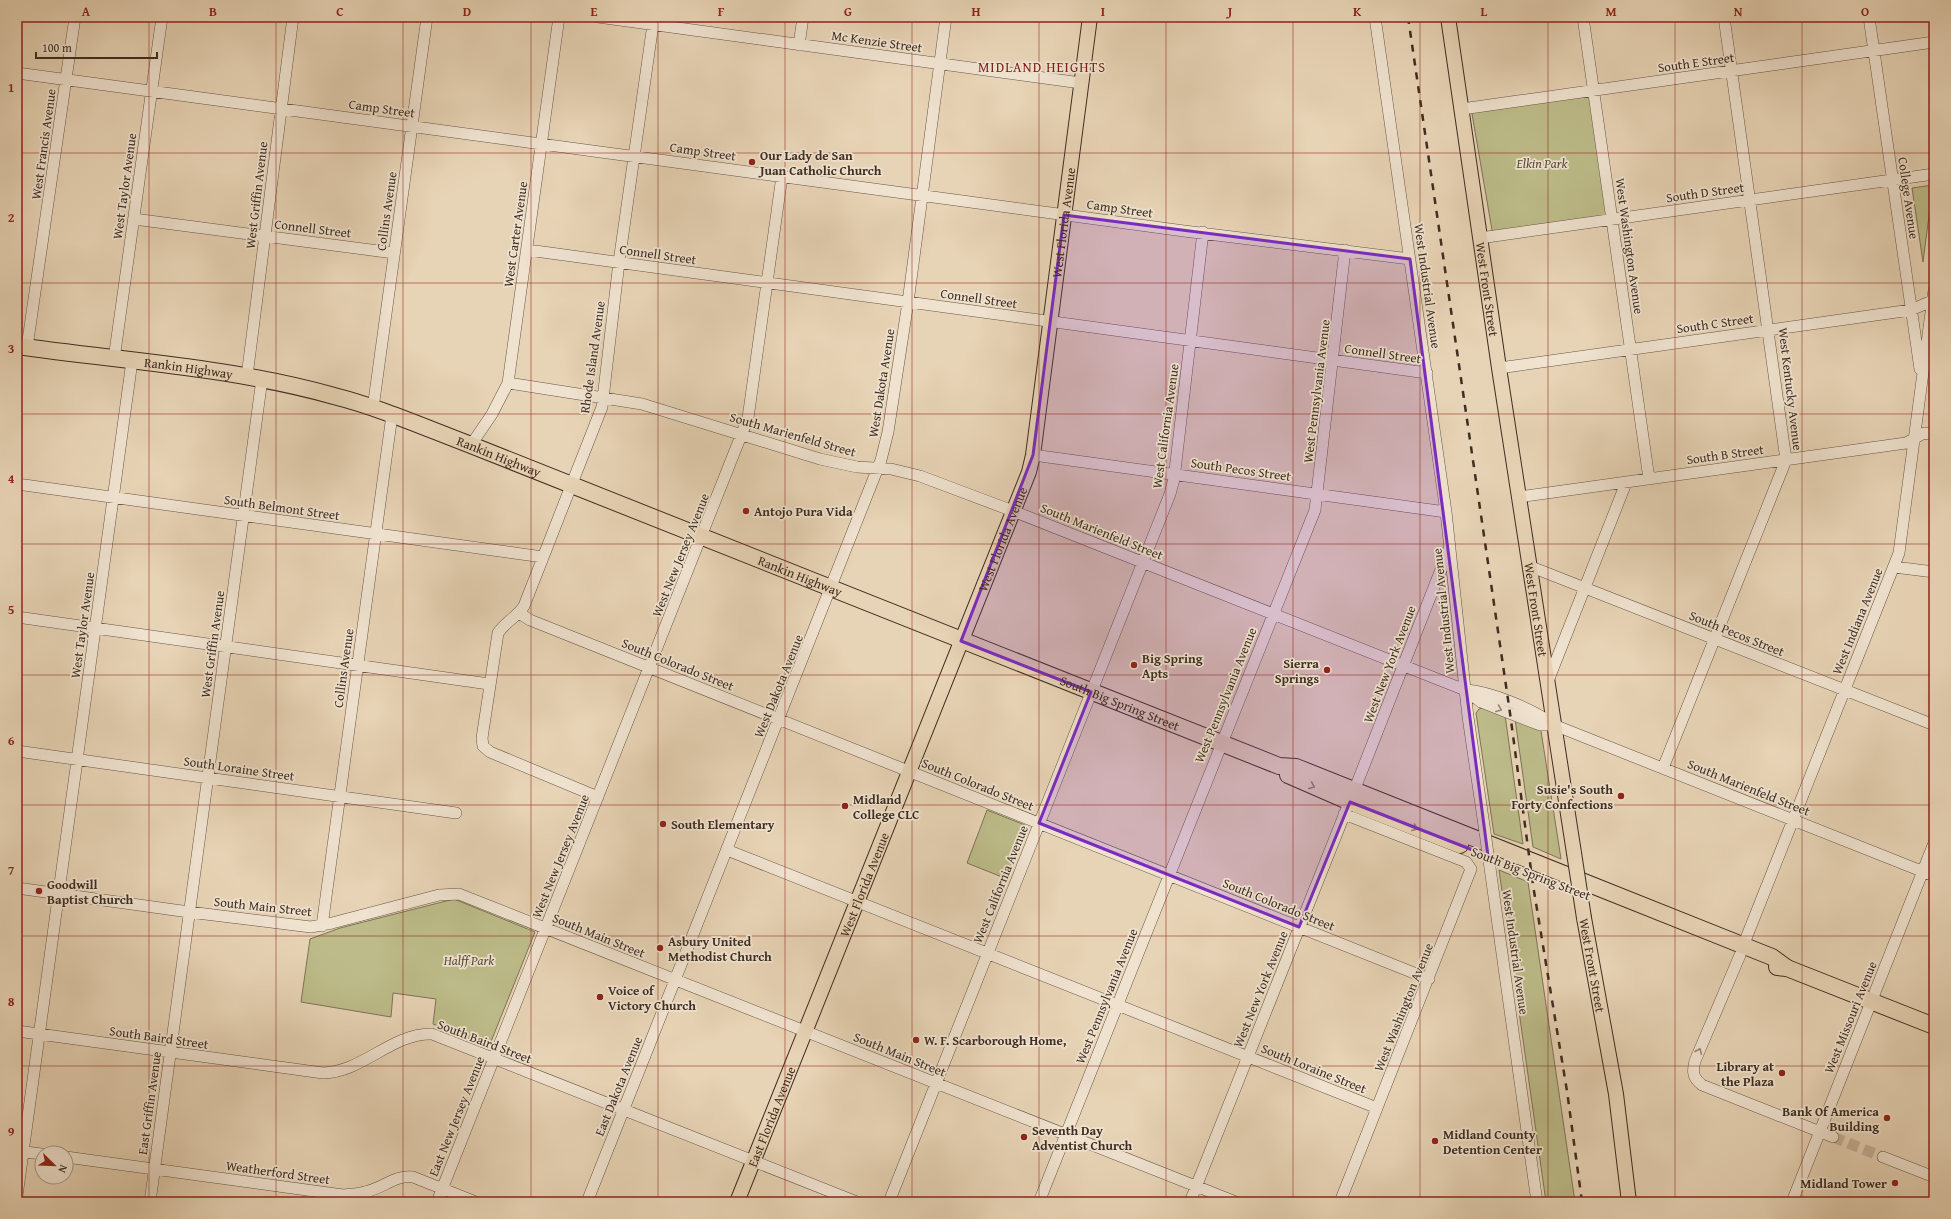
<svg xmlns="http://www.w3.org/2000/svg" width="1951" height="1219" font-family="'Gentium Book Plus',serif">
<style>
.green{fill:#bcbb89;stroke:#7d7455}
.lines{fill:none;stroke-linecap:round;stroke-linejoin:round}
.minor-tunnel{stroke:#c5b297;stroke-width:11;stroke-dasharray:11 5.5;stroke-linecap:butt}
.minor-casing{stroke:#685646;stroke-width:12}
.major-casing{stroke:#3e2d21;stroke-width:16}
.highway-casing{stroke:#3e2d21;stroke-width:18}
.minor{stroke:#efe2cf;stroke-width:11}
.major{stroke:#e7d3b5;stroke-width:14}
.highway{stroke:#e7d3b5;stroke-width:16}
.rail{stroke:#3e2d21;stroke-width:2.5;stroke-dasharray:7 7;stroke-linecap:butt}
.minor-bridge-casing{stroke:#685646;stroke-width:12;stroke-linecap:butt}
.major-bridge-casing{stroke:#3e2d21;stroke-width:16;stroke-linecap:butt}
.minor-bridge{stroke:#efe2cf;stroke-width:11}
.major-bridge{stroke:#e7d3b5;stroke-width:14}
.oneway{stroke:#968878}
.oneway2{stroke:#92806b}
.marked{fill:#7b2cbf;fill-opacity:0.2;stroke:#7b2cbf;stroke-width:3;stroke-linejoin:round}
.grid{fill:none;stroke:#8f2418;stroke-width:1;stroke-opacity:0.55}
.poi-dot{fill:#8f2418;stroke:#efe2cf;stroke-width:1.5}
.labels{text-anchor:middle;stroke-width:3.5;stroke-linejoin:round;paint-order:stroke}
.street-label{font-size:13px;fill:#3e2d21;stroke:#efe2cf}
.poi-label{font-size:13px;font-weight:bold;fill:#3e2d21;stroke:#efe2cf;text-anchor:start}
.park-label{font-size:13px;font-style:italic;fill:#574936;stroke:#efe2cf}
.neighbourhood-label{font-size:14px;letter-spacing:1px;fill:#7a1f14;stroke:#efe2cf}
.neatline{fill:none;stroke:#8f2418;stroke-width:1.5}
.grid-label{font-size:13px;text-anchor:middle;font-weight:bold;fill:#8f2418}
</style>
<rect width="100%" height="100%" fill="#e7d3b5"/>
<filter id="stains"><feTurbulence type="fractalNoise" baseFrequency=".005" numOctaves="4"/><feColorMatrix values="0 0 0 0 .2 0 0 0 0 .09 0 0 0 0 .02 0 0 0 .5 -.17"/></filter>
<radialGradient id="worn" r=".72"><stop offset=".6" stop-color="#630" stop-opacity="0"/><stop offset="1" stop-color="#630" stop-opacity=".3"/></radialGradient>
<!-- green -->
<path class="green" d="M 1594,91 L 1612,220 L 1493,236 L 1471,108 Z
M 1933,185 L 1923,262 L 1912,188 Z
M 1485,707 L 1505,715 L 1523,844 L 1494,834 L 1476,713 L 1479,709 Z
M 1515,719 L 1538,728 L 1541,731 L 1561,859 L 1533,847 Z
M 987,810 L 1025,825 L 1027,829 L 1007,879 L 967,863 Z
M 1499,870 L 1528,882 L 1575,1202 L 1546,1202 Z
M 454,899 L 535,932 L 490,1044 L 485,1045 L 433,1024 L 436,999 L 393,993 L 391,1017 L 301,1002 L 310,939 L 340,928 Z"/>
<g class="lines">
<!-- minor-tunnel -->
<path class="minor-tunnel" d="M 1833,1137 L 1883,1157"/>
<!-- minor casing -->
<g class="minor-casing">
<path id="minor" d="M 598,17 L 1081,83
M 1375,17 L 1446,512 L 1468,717 L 1485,832
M 1583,17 L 1649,479
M 1869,17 L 1920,369
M 799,45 L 803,17
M 17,73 L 1184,231 L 1410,259
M 1462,109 L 1934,42
M 134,219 L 394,253
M 1480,238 L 1934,174
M 528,250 L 1427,373
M 27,347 L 75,17
M 114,359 L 162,17
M 1499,368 L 1911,310 L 1934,300
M 247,376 L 293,17
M 508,383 L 642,404 L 820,459 L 857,467 L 891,469 L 920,476 L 1013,511 L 1465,690 L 1481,702 L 1540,725 L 1554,725
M 373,408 L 427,17
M 471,445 L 492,414 L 508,383 L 559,17
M 1033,455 L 1446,512
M 17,484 L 543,557
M 1519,497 L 1906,443 L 1924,433 L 1934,435
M 1529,566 L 1934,725
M 1894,567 L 1934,572
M 519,613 L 530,620 L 1429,979
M 17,617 L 489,684
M 1548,681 L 1626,483
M 1466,690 C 1492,692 1533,709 1554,725 L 1934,876
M 17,751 L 456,813
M 1663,768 L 1786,460 L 1724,17
M 1354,791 L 1449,549
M 598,797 L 490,752 L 483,746 L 482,738 L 498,633 C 505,622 517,617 524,606 L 602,407 L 619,262 L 654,17
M 727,850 L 1377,1108
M 1490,868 L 1537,1202
M 17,888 L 189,912 L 311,927 L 332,923 L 439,895 L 459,894 L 1236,1202
M 322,926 L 392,415
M 1743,946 L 1899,553 L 1934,290
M 1740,955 L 1695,1061 C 1692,1072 1693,1078 1702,1085 L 1833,1137
M 17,1031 L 323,1073 C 363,1072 392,1033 432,1034 L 857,1202
M 17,1151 L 42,1154
M 66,1157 L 343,1195 C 351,1194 357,1194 365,1192 C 384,1188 394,1175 413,1177 L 476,1202
M 1883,1157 L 1934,1177
M 17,1196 L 132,361
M 150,1202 L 262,379
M 437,1202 L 748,418 L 782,176
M 587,1202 L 881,460 L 888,432 L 908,302 L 946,17
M 889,1202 L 1170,494 L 1174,479 L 1203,232
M 1039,1202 L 1315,510 L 1345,250
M 1190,1202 L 1347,808
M 1340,1202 L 1471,869 L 1466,862 L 1344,814
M 1792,1202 L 1934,843"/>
</g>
<!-- major casing -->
<g class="major-casing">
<g id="major">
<path id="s1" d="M 1448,17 L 1499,368 L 1574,853"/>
<path id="s2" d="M 1584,918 L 1616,1094 L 1629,1202"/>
<path id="s3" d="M 737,1202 L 1029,472 L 1033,455 L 1090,17"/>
</g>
</g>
<!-- highway casing -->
<g class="highway-casing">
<g id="highway">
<path id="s4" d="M 17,346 C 123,361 231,367 334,396 C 381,408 426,428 471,445 L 1279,766 L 1296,767 L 1772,957 L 1787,968"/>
<path d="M 1288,775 L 1350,802 L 1460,845"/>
<path d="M 1777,967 L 1787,968 L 1934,1026"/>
</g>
</g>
<!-- minor -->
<use href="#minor" class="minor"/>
<!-- major -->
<use href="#major" class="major"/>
<!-- highway -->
<use href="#highway" class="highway"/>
<!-- rail -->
<path class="rail" d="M 1408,17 L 1510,713 L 1533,885 L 1567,1091 L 1582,1202"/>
<!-- minor-bridge casing -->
<g class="minor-bridge-casing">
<path id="minor-bridge" d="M 1485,832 L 1490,868"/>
</g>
<!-- major-bridge casing -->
<g class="major-bridge-casing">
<path id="major-bridge" d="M 1574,853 L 1584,918"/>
</g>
<!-- minor-bridge -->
<use href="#minor-bridge" class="minor-bridge"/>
<!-- major-bridge -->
<use href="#major-bridge" class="major-bridge"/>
</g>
<!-- one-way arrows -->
<defs><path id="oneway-chevron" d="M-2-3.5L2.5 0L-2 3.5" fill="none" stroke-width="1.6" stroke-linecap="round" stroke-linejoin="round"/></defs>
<g class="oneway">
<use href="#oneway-chevron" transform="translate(1499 709) rotate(22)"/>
<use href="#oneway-chevron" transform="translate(1699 1051) rotate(-67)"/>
</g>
<g class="oneway2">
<use href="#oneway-chevron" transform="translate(1312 786) rotate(23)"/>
<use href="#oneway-chevron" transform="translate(1415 828) rotate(21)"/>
</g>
<!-- marked area -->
<path class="marked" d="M 1064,215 L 1410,259 L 1488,856 L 1350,802 L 1299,927 L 1039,823 L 1091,692 L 961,641 L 1033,455 Z"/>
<!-- grid -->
<path class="grid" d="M 149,17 L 149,1202M 276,17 L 276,1202M 403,17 L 403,1202M 531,17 L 531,1202M 658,17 L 658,1202M 785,17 L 785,1202M 912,17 L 912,1202M 1039,17 L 1039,1202M 1166,17 L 1166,1202M 1293,17 L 1293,1202M 1420,17 L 1420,1202M 1548,17 L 1548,1202M 1675,17 L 1675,1202M 1802,17 L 1802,1202M 17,153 L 1934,153M 17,283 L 1934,283M 17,414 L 1934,414M 17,544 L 1934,544M 17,675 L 1934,675M 17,805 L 1934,805M 17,936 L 1934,936M 17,1066 L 1934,1066"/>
<!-- markers -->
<g class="poi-dot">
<circle cx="752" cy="162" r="4"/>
<circle cx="746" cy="511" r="4"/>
<circle cx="1134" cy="665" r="4"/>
<circle cx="1327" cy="670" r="4"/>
<circle cx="1621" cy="796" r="4"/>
<circle cx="845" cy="806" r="4"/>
<circle cx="663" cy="824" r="4"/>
<circle cx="39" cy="891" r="4"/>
<circle cx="660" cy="948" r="4"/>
<circle cx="600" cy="997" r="4"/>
<circle cx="916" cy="1040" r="4"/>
<circle cx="1782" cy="1073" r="4"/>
<circle cx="1887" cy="1118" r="4"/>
<circle cx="1024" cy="1137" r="4"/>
<circle cx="1435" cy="1141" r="4"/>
<circle cx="1895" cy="1183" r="4"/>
</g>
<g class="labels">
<!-- street labels -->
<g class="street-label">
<text transform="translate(877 41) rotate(8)" y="5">Mc Kenzie Street</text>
<text transform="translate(1696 62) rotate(-8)" y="5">South E Street</text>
<text transform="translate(382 108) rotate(8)" y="5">Camp Street</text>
<text transform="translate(43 144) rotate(-82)" y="5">West Francis Avenue</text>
<text transform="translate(703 151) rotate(8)" y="5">Camp Street</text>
<text transform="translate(124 186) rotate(-82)" y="5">West Taylor Avenue</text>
<text transform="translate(1705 192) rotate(-8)" y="5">South D Street</text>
<text transform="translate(256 195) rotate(-83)" y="5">West Griffin Avenue</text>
<text transform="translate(1909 198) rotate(82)" y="5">College Avenue</text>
<text transform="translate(1120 208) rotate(8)" y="5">Camp Street</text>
<text transform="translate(386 211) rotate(-82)" y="5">Collins Avenue</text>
<text dy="5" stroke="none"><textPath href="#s3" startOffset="1038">West Florida Avenue</textPath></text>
<text transform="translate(313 228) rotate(7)" y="5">Connell Street</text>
<text transform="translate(515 234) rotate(-82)" y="5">West Carter Avenue</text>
<text transform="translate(1630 246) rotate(82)" y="5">West Washington Avenue</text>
<text transform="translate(658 254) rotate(8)" y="5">Connell Street</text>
<text transform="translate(1428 286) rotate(82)" y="5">West Industrial Avenue</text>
<text dy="5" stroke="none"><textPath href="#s1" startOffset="275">West Front Street</textPath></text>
<text transform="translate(979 298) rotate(8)" y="5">Connell Street</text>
<text transform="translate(1715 323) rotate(-8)" y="5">South C Street</text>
<text transform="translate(1383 353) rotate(8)" y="5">Connell Street</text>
<text transform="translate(592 357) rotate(-82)" y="5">Rhode Island Avenue</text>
<text dy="5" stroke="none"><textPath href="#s4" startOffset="173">Rankin Highway</textPath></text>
<text transform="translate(881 383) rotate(-81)" y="5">West Dakota Avenue</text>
<text transform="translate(1791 389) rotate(83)" y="5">West Kentucky Avenue</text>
<text transform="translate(1316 391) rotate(-83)" y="5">West Pennsylvania Avenue</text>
<text transform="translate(1165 426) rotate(-82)" y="5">West California Avenue</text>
<text transform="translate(793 434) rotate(16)" y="5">South Marienfeld Street</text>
<text transform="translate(1725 454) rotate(-8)" y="5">South B Street</text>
<text dy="5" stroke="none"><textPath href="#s4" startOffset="497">Rankin Highway</textPath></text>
<text transform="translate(1241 469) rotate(8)" y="5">South Pecos Street</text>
<text transform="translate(282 507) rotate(8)" y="5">South Belmont Street</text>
<text transform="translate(1102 531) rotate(22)" y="5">South Marienfeld Street</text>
<text dy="5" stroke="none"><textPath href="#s3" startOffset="714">West Florida Avenue</textPath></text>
<text transform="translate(680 555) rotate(-68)" y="5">West New Jersey Avenue</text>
<text dy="5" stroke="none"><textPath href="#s4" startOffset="821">Rankin Highway</textPath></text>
<text dy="5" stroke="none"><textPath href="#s1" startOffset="599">West Front Street</textPath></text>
<text transform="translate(1443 611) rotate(-96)" y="5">West Industrial Avenue</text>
<text transform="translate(1857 621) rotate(-68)" y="5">West Indiana Avenue</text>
<text transform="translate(82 625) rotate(-82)" y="5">West Taylor Avenue</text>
<text transform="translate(1737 633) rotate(22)" y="5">South Pecos Street</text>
<text transform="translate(212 644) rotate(-82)" y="5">West Griffin Avenue</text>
<text transform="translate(678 664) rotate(22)" y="5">South Colorado Street</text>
<text transform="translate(1389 664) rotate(-69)" y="5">West New York Avenue</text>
<text transform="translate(343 668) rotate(-82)" y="5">Collins Avenue</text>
<text transform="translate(778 686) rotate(-68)" y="5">West Dakota Avenue</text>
<text transform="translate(1225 695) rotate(-68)" y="5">West Pennsylvania Avenue</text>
<text dy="5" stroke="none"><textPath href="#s4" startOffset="1165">South Big Spring Street</textPath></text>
<text transform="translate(239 768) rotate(8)" y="5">South Loraine Street</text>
<text transform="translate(978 784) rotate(22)" y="5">South Colorado Street</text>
<text transform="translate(1749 787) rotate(22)" y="5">South Marienfeld Street</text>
<text transform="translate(560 856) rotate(-68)" y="5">West New Jersey Avenue</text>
<text transform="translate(1531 873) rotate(21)" y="5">South Big Spring Street</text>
<text dy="5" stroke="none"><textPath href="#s3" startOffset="342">West Florida Avenue</textPath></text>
<text transform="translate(1000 884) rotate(-68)" y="5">West California Avenue</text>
<text transform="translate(1279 904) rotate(22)" y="5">South Colorado Street</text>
<text transform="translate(263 906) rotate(6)" y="5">South Main Street</text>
<text transform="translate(599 935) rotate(22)" y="5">South Main Street</text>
<text transform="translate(1516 952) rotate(82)" y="5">West Industrial Avenue</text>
<text dy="5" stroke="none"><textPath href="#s2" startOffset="48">West Front Street</textPath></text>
<text transform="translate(1260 989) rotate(-68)" y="5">West New York Avenue</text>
<text transform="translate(1106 996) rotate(-68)" y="5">West Pennsylvania Avenue</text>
<text transform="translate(1403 1007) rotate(-68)" y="5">West Washington Avenue</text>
<text transform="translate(1850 1017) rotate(-68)" y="5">West Missouri Avenue</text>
<text transform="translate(159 1037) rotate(8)" y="5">South Baird Street</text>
<text transform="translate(485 1041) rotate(21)" y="5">South Baird Street</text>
<text transform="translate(900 1054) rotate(22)" y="5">South Main Street</text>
<text transform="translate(1314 1068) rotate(22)" y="5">South Loraine Street</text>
<text transform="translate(618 1086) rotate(-68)" y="5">East Dakota Avenue</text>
<text transform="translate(149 1103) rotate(-82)" y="5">East Griffin Avenue</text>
<text transform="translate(456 1116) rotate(-68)" y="5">East New Jersey Avenue</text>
<text dy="5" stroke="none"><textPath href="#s3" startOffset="92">East Florida Avenue</textPath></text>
<text transform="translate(278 1172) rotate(8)" y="5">Weatherford Street</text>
</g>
<!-- poi labels -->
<g class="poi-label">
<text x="760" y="160">Our Lady de San<tspan x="760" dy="15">Juan Catholic Church</tspan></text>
<text x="754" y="516">Antojo Pura Vida</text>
<text x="1142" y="663">Big Spring<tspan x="1142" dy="15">Apts</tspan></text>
<text x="1319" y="668" text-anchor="end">Sierra<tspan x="1319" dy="15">Springs</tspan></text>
<text x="1613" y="794" text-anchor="end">Susie's South<tspan x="1613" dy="15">Forty Confections</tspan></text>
<text x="853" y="804">Midland<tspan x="853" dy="15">College CLC</tspan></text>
<text x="671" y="829">South Elementary</text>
<text x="47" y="889">Goodwill<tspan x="47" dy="15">Baptist Church</tspan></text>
<text x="668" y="946">Asbury United<tspan x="668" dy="15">Methodist Church</tspan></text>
<text x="608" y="995">Voice of<tspan x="608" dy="15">Victory Church</tspan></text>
<text x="924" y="1045">W. F. Scarborough Home,</text>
<text x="1774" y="1071" text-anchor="end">Library at<tspan x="1774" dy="15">the Plaza</tspan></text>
<text x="1879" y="1116" text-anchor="end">Bank Of America<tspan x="1879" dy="15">Building</tspan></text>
<text x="1032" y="1135">Seventh Day<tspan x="1032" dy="15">Adventist Church</tspan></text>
<text x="1443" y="1139">Midland County<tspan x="1443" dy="15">Detention Center</tspan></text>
<text x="1887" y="1188" text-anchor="end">Midland Tower</text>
</g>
<!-- park labels -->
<g class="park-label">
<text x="1542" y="168">Elkin Park</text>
<text x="469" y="965">Halff Park</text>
</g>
<!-- neighbourhood labels -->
<g class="neighbourhood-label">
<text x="1042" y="72">MIDLAND HEIGHTS</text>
</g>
</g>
<!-- margin -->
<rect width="1951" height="1219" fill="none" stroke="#e7d3b5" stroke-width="44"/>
<!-- north arrow -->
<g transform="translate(54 1165) rotate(113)"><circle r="19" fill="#efe2cf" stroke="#a89a89"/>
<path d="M0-3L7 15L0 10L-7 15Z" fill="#8f2418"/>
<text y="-6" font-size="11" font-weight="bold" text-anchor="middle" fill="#3e2d21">N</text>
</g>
<!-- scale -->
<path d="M36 52v6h121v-6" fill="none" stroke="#3e2d21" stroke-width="2"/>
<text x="42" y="52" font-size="12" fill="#3e2d21" stroke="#efe2cf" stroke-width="3" paint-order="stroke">100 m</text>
<rect x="22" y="22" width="1907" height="1175" class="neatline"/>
<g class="grid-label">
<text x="86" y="16">A</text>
<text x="213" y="16">B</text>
<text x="340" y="16">C</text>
<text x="467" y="16">D</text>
<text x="594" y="16">E</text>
<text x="721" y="16">F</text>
<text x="848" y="16">G</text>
<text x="976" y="16">H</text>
<text x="1103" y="16">I</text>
<text x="1230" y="16">J</text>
<text x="1357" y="16">K</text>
<text x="1484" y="16">L</text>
<text x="1611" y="16">M</text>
<text x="1738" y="16">N</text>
<text x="1865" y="16">O</text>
<text x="11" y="92">1</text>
<text x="11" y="222">2</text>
<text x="11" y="353">3</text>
<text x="11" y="483">4</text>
<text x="11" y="614">5</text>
<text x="11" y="745">6</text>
<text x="11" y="875">7</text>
<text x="11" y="1006">8</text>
<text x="11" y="1136">9</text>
</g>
<rect width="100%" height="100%" filter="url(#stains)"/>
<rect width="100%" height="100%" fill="url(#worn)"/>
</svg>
